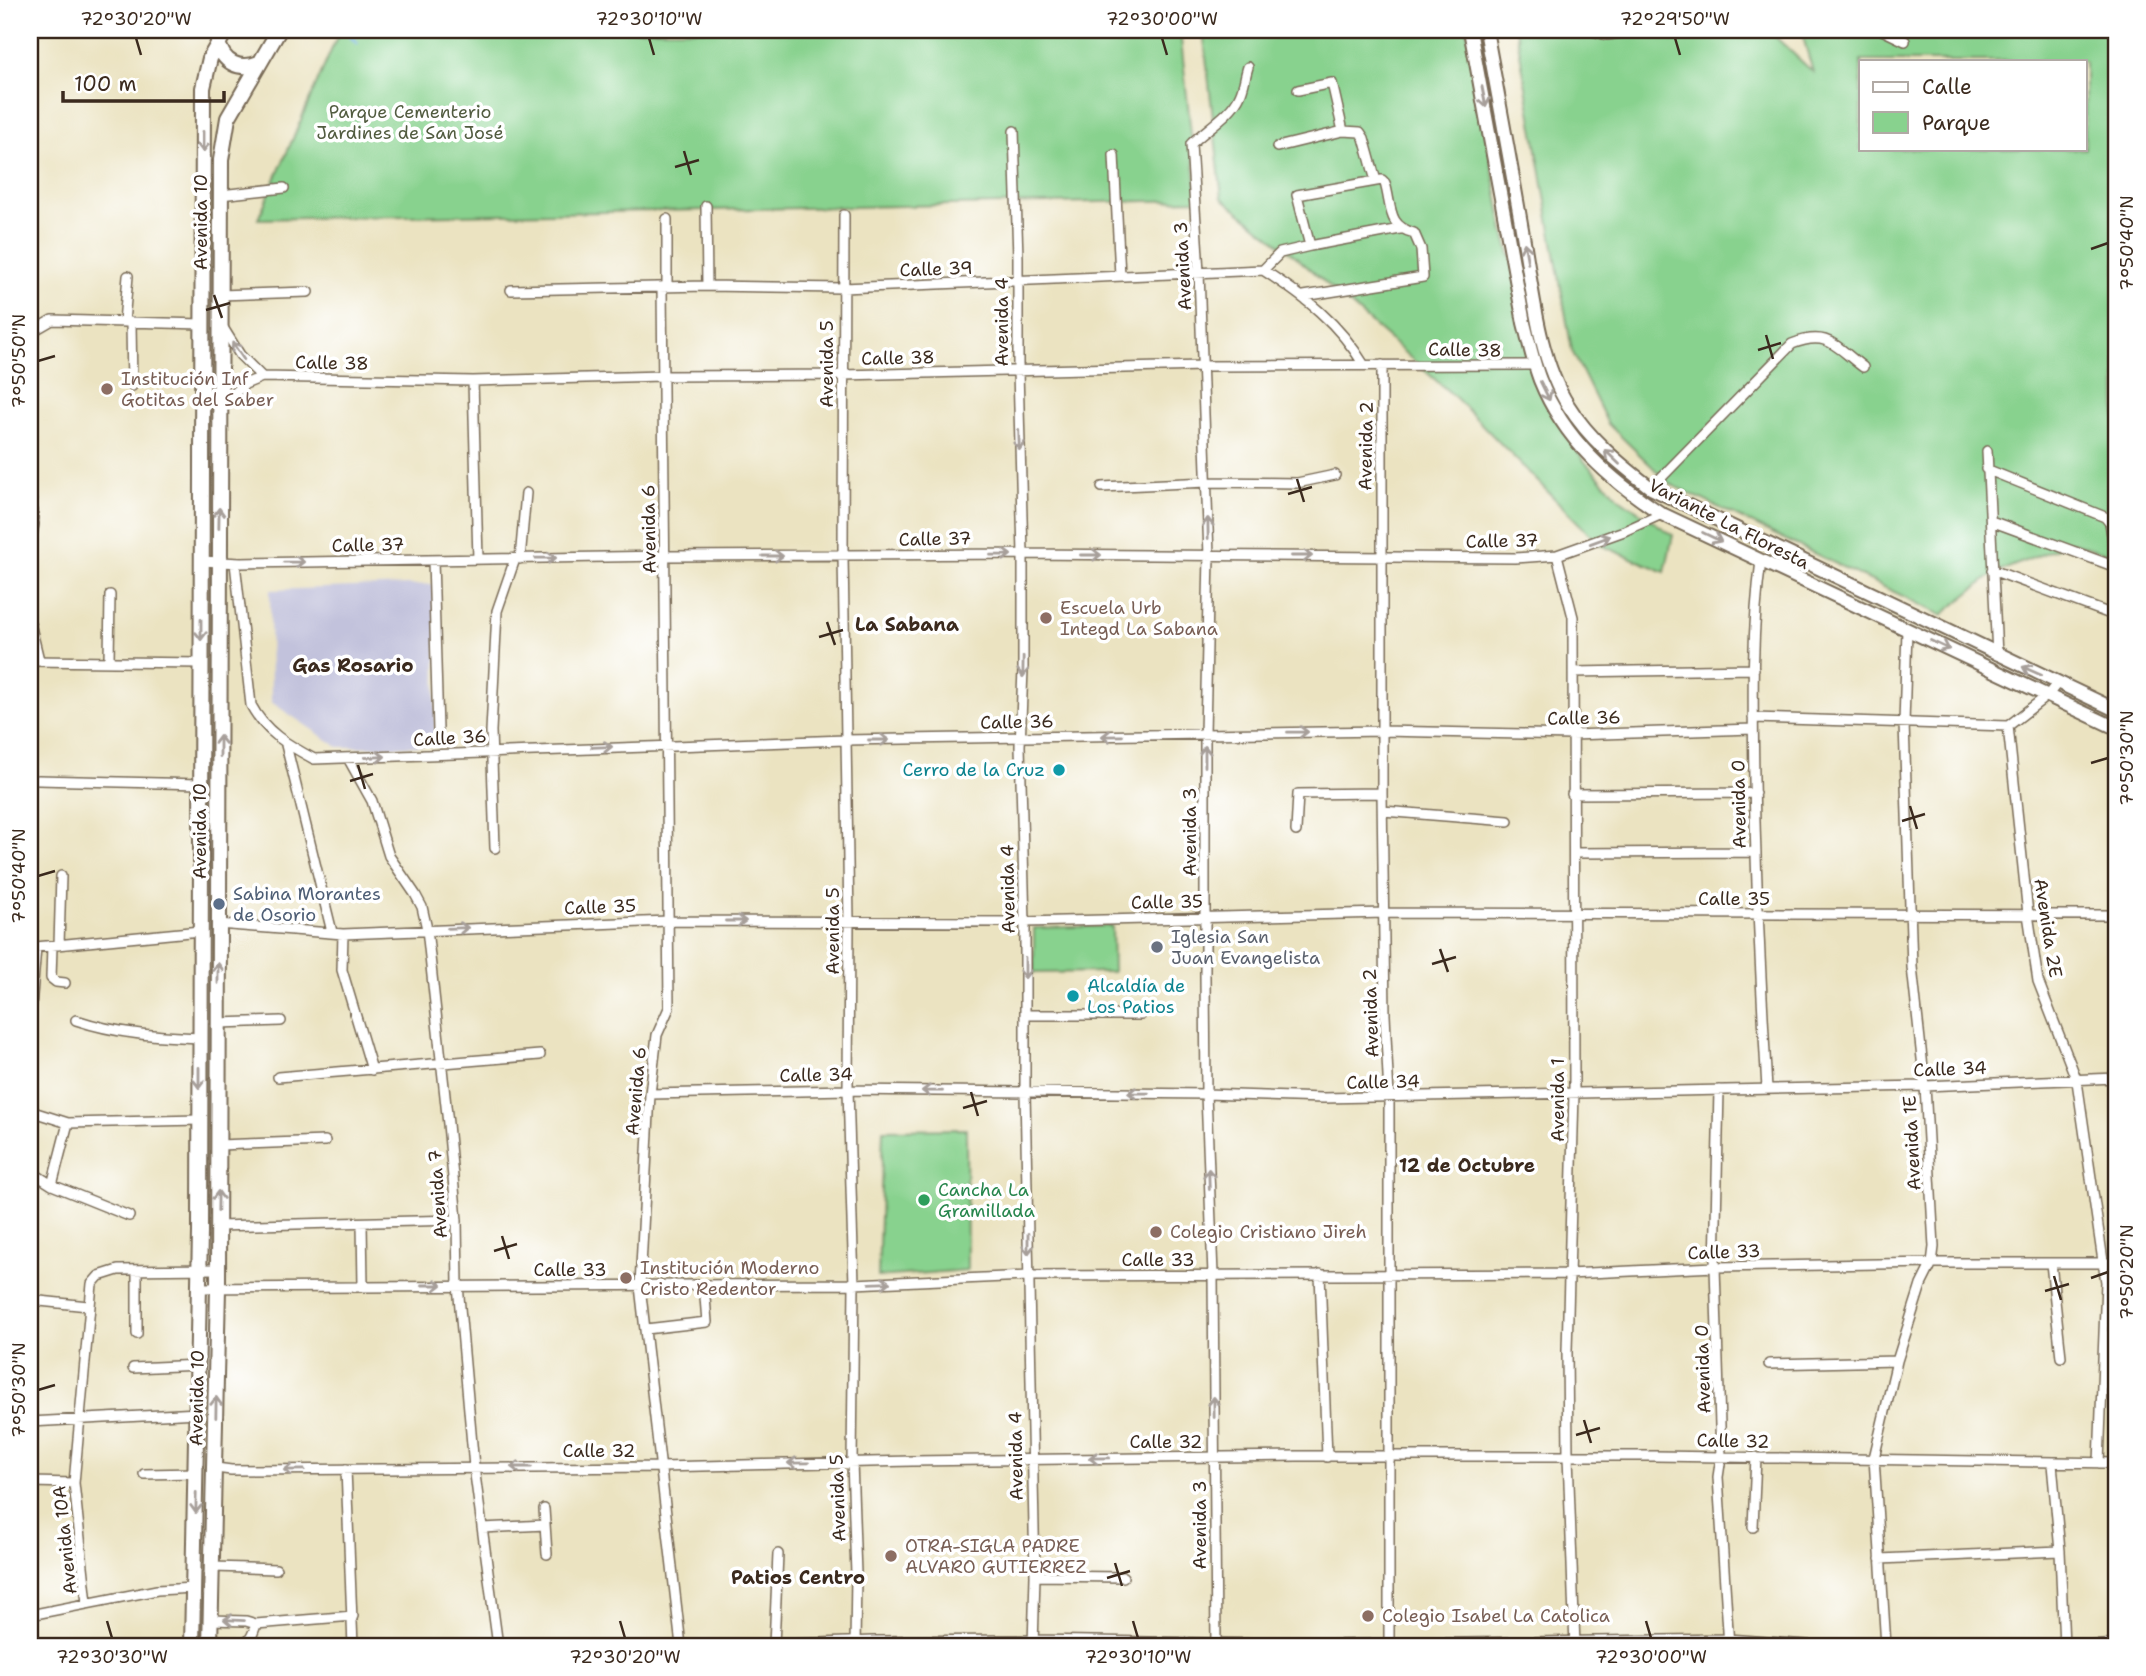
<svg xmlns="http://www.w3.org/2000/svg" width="2146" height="1676" font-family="'Shantell Sans',sans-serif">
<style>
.industrial{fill:#c2c2dc}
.green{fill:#88d28e;stroke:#627e56;stroke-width:2;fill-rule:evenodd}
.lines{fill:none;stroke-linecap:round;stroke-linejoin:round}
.stream{stroke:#6eade1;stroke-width:3.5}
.minor-casing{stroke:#796b57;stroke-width:12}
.secondary-casing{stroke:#796b57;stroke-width:16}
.primary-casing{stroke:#796b57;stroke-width:18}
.minor{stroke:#fff;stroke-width:9}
.secondary{stroke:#fff;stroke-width:12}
.primary{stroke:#fff;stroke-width:14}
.oneway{stroke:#a79f9a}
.ticks{fill:none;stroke:#3b2a1e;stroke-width:2.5}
.education-dot{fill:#8d6e63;stroke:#fff;stroke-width:2.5}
.culture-dot{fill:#0f9aa8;stroke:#fff;stroke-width:2.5}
.service-dot{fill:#5c6f8a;stroke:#fff;stroke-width:2.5}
.worship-dot{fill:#6b7280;stroke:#fff;stroke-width:2.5}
.leisure-dot{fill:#2e9e5b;stroke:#fff;stroke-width:2.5}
.labels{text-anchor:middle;stroke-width:7;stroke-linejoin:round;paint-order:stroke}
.park-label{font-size:18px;fill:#525c40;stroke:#fff}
.street-label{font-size:18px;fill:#3b2a1e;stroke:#fff}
.education-label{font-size:18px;fill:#785e54;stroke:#fff;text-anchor:start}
.culture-label{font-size:18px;fill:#0d838f;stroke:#fff;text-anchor:end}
.service-label{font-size:18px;fill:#4e5e75;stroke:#fff;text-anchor:start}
.worship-label{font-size:18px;fill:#5b616d;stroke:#fff;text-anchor:start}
.leisure-label{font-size:18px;fill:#27864d;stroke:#fff;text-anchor:start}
.neighbourhood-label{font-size:19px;font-weight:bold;fill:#3b2a1e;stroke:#fff}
.neatline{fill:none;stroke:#3b2a1e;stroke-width:2.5}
.ticks-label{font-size:18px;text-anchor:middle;fill:#3b2a1e}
</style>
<rect width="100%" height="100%" fill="#fff"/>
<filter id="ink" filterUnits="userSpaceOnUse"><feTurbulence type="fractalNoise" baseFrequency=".0143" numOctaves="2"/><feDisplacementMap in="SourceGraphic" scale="14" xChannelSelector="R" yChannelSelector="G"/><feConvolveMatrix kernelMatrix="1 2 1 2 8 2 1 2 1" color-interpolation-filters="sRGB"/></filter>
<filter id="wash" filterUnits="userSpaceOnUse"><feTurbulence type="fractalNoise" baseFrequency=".00686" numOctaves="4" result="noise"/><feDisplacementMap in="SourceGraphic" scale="28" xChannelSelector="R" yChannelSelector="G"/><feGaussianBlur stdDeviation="1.57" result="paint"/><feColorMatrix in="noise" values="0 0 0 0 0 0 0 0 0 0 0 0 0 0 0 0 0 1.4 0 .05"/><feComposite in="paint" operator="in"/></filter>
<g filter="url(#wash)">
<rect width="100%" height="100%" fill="#ebe3c1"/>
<!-- industrial -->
<path class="industrial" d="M 437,584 L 435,746 L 338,747 L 271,702 L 270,590 Z"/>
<!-- green -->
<path class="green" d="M 340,30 L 1180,30 L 1198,200 L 258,219 Z
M 1203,30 L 1467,30 L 1504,232 L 1553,413 L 1584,461 L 1619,498 L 1673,535 L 1665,572 L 1600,545 L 1456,398 L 1295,256 L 1222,198 Z
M 1516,30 L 1768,30 L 1813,72 L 1801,30 L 2116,30 L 2116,556 L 2072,542 L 1993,574 L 1942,615 L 1670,484 L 1608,424 L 1572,351 ZM 1861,61 L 2085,61 L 2085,149 L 1861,149 Z
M 1112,926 L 1113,972 L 1034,973 L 1034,928 Z
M 966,1129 L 967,1270 L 878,1277 L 883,1130 Z"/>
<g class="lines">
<!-- stream -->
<path class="stream" d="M 345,30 L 357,43"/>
</g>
</g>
<g filter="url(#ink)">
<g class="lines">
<!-- minor casing -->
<g class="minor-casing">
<path id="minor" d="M 210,30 L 223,35
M 1589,30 L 1607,35 L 1645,30
M 1882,30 L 1905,41
M 1298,90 L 1332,83 L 1343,131 L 1360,132 L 1364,138 L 1376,181 L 1382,180 L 1385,183 C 1392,207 1387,226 1414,233 L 1421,249 L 1423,277 L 1304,296
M 1014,131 L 1018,258 L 1018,371 L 1023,554 L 1023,669 L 1020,746 L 1025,922 L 1025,1092 L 1035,1576 L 1033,1646
M 1277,147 L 1343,131
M 1114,155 L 1120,276
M 220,195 L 284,188
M 706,206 L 707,286
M 844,215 L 843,556 L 849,921 L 848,1090 L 854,1284 L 852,1462 L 856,1574 L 855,1646
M 667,219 L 667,287
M 1310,246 L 1297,195 L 1376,181
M 1263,270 L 1280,253 L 1310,246 L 1400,229
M 662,287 L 669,1008 L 657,1035 L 650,1094 L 640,1286 L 681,1646
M 511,290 L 707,286 L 843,288 L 1263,270 C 1305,297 1338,322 1364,365
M 220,295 L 308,292
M 124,322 L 128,276
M 131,323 L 132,386
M 222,326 L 240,355 L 262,377
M 30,344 L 33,331 L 52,320 L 202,324
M 1382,365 L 1382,793 L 1385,1015 L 1389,1097 L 1389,1646
M 473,381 L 478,559
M 220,406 L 245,384 L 262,377 L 473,381 L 662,376 L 843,375 L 1203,366 L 1535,365
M 30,413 L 30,424
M 1987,451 L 1997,655
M 1986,469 L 2105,517 L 2110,523 L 2116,559
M 1102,487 L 1207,482 L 1297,483 L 1335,475
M 1651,488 L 1792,344 C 1828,330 1835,346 1863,367
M 30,489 L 34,524 L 30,546
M 1991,521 L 2116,567
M 1557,555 L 1573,617 L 1574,1093 L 1567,1351 L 1568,1456 L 1575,1646
M 520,559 L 526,493
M 433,560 L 438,731
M 201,561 L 241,563 L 666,556 L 1023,554 L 1515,558 L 1557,555 L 1624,531 L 1662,514
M 1761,561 C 1751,633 1753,707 1754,780 C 1756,883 1761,986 1767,1089
M 235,563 L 251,705 C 265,732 288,745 314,759 L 845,740 L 1383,731 L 1572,735 L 1753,729
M 1992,570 L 2116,616
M 30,623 L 39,660
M 109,660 L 110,595
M 30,661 L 201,663
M 1573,672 L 1754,669
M 1753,718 L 2008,726 L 2048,695 L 2058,682
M 2008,726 L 2028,914 L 2038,981 L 2077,1081 L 2106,1282 L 2099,1463
M 286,745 L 332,932
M 348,758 L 372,801 L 389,856 L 415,894 L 422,907 L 427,929 L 448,1124 L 457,1220 L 458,1285 L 474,1467 L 498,1646
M 38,780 L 200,784
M 1572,794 L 1755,793
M 1383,811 L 1508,821
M 1296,831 L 1298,794 L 1382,793
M 495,848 L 491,731 L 497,611 L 515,559
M 1574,853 L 1756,852
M 218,924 L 343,934 L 668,921 L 1025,922 L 1385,913 L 2116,915
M 343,934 L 342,970 L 372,1070
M 59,945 L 61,876
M 52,946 L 51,978 L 56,982 L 65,983
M 1026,1015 L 1141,1015
M 30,1020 L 36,947 L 200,931
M 76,1020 C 118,1034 155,1036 200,1038
M 219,1023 L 281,1021
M 278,1077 L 540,1055
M 1719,1090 L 1715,1267 L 1721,1457 L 1718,1477 L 1729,1646
M 650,1094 L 848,1090 L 1206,1094 L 1323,1098 L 1925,1086 L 2116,1078
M 30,1111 L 68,1123 L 199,1120
M 219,1145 L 325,1141
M 30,1171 L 52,1185 L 129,1216
M 52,1185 L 68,1123
M 362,1223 L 363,1286
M 218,1226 L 457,1220
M 2051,1263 L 2061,1357
M 1320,1274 L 1327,1457
M 199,1288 L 854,1284 L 1028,1276 L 1568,1274 L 1715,1267 L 1932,1263 L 2116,1263
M 30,1300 L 88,1306
M 646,1329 L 707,1322 L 704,1285
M 137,1334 L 137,1270
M 1769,1364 L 1897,1361
M 133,1368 L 199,1365
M 30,1422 L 198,1413
M 2052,1464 L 2060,1551 L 2064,1646
M 216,1468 L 231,1470 L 662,1467 L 912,1461 L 1297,1456 L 1655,1456 L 2116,1463
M 346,1469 L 353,1646
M 144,1474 L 197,1473
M 30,1482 L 74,1483
M 544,1509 L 547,1554
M 1753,1527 L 1756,1457
M 482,1528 L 545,1525
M 1880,1559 L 2060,1551
M 213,1567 L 276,1569
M 1035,1576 L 1123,1577
M 87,1603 L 74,1483 L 92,1284 L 99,1276 L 118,1270 L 217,1269
M 30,1615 L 157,1590 L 194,1588
M 211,1620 L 246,1621 L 256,1624 L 353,1616
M 774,1645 L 778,1554
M 237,1646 C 249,1645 253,1635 256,1624
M 739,1646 L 873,1641 L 1033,1640 L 1330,1645 L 1728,1639 L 1821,1646
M 1216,1646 L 1213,1275 L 1206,1094 L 1205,976 L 1205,733 L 1209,556 L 1199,272 L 1191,144 C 1206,129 1232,114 1240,95 C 1244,87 1245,76 1248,67
M 1886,1646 L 1874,1458 L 1897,1361 L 1921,1285 L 1932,1263 L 1934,1247 L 1925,1086 L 1912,967 L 1904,723 L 1907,630
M 2090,1646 L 2116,1644"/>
</g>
<!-- secondary casing -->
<g class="secondary-casing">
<path id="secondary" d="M 1470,30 L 1524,323 C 1529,342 1533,362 1540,380 C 1564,440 1610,480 1662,514 L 2116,728
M 1486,30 C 1499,100 1512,170 1524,241 C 1533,293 1539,360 1568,405 C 1589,439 1620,464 1651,488 L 2116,710"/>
</g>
<!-- primary casing -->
<g class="primary-casing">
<path id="primary" d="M 218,42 C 223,63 239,71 259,63
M 192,1646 L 200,1232 L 203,88 L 210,58 L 226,30
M 210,1646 L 218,1288 L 221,160 L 228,118 L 279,30"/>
</g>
<!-- minor -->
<use href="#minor" class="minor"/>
<!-- secondary -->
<use href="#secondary" class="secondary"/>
<!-- primary -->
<use href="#primary" class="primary"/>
</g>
<!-- one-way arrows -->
<defs><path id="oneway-shaft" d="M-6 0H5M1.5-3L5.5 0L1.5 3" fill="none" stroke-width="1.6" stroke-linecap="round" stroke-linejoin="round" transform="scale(1.75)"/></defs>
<g class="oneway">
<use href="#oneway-shaft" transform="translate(1484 97) rotate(79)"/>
<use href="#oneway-shaft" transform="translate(203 142) rotate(90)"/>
<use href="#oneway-shaft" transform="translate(1526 253) rotate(-100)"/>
<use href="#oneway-shaft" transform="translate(238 351) rotate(-124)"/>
<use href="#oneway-shaft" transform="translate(1545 391) rotate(64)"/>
<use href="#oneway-shaft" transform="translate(1019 440) rotate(88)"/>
<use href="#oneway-shaft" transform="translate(1612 457) rotate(-136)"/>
<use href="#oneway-shaft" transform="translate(219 518) rotate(-89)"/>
<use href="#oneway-shaft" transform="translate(1208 528) rotate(-91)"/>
<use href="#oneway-shaft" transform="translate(1712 537) rotate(26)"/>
<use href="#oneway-shaft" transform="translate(1600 540) rotate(-20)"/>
<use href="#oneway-shaft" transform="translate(1001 555) rotate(-1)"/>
<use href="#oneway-shaft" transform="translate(1091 555)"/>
<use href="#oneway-shaft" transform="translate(773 556)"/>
<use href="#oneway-shaft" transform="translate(1302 556)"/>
<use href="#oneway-shaft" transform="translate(546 558) rotate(-1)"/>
<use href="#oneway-shaft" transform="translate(294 562) rotate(-1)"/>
<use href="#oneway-shaft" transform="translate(201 630) rotate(90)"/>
<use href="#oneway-shaft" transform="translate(1940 645) rotate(25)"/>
<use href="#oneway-shaft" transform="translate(1023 667) rotate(91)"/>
<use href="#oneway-shaft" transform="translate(2032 671) rotate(-156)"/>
<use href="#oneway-shaft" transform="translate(1298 732) rotate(-1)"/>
<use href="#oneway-shaft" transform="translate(1112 736) rotate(179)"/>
<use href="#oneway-shaft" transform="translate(879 740)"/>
<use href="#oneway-shaft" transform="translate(220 746) rotate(-90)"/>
<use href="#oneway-shaft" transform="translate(602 747) rotate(-2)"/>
<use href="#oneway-shaft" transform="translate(1205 756) rotate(-90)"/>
<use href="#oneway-shaft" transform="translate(375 757) rotate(-3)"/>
<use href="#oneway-shaft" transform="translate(736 921)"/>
<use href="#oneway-shaft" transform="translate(458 928) rotate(-2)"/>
<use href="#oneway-shaft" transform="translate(1025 968) rotate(90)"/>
<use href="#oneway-shaft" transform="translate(218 973) rotate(-90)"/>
<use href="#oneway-shaft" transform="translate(199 1078) rotate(90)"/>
<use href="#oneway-shaft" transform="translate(932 1091) rotate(-179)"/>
<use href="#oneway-shaft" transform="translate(1138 1093) rotate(-179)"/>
<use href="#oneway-shaft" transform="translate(1209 1179) rotate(-92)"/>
<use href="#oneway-shaft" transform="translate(218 1201) rotate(-89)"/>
<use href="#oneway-shaft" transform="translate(1028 1244) rotate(90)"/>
<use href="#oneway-shaft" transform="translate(880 1283) rotate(-2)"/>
<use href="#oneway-shaft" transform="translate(432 1285)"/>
<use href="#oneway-shaft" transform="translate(216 1407) rotate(-89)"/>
<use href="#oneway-shaft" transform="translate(1214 1407) rotate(-91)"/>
<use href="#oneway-shaft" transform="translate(1099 1458) rotate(179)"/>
<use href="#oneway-shaft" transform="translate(798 1463) rotate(179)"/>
<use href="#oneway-shaft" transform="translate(521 1467) rotate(180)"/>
<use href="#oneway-shaft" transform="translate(294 1470) rotate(179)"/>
<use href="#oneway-shaft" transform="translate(196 1503) rotate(91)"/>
<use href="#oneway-shaft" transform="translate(234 1620) rotate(-177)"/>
</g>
</g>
<!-- ticks -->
<path class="ticks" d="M 136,38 L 141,55M 649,38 L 654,55M 1162,38 L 1167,55M 1675,38 L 1680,55M 684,151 L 691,175M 675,167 L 699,160M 2091,249 L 2108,243M 214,295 L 222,318M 206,310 L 230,303M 1766,335 L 1773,359M 1758,350 L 1781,343M 38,361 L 55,356M 1297,479 L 1304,502M 1288,494 L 1312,487M 827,622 L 835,645M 819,637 L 843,630M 2091,763 L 2108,758M 358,765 L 365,789M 350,781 L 373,774M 1910,806 L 1917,829M 1902,821 L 1925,814M 38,876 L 55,871M 1440,949 L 1448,972M 1432,964 L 1456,957M 971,1092 L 978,1116M 963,1108 L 987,1101M 502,1236 L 509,1259M 494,1251 L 517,1244M 2054,1276 L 2061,1300M 2091,1278 L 2108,1272M 2045,1291 L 2069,1284M 38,1390 L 55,1385M 1584,1420 L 1591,1443M 1576,1435 L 1600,1428M 1115,1563 L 1122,1586M 1107,1578 L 1130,1571M 107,1621 L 112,1638M 620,1621 L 625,1638M 1133,1621 L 1138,1638M 1646,1621 L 1651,1638"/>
<!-- markers -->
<g class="education-dot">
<circle cx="107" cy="389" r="7"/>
<circle cx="1046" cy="618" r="7"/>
<circle cx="1156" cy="1232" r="7"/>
<circle cx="626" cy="1278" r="7"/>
<circle cx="891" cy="1556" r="7"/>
<circle cx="1368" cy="1616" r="7"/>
</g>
<g class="culture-dot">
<circle cx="1059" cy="770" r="7"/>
<circle cx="1073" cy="996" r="7"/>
</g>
<circle class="service-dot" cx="219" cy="904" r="7"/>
<circle class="worship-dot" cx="1157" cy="947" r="7"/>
<circle class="leisure-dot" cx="924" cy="1200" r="7"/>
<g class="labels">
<!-- park labels -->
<g class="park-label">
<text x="410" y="118">Parque Cementerio<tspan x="410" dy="21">Jardines de San José</tspan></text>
</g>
<!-- street labels -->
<g class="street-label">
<text transform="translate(201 222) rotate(-90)" y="6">Avenida 10</text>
<text transform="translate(1183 266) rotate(-93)" y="6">Avenida 3</text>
<text transform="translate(936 269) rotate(-2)" y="6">Calle 39</text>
<text transform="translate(1002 322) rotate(-90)" y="6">Avenida 4</text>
<text transform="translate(1465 350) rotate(1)" y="6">Calle 38</text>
<text transform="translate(898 358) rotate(-1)" y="6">Calle 38</text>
<text transform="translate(332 363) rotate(1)" y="6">Calle 38</text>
<text transform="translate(827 364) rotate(-90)" y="6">Avenida 5</text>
<text transform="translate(1366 446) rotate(-89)" y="6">Avenida 2</text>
<text transform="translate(1729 524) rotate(27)" y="6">Variante La Floresta</text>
<text transform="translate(649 529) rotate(-91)" y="6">Avenida 6</text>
<text transform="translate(935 539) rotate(-1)" y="6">Calle 37</text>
<text transform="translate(1502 541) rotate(-1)" y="6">Calle 37</text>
<text transform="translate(368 545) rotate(-1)" y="6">Calle 37</text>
<text transform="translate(1584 718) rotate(-1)" y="6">Calle 36</text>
<text transform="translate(1017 722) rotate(-1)" y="6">Calle 36</text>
<text transform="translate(450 738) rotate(-3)" y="6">Calle 36</text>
<text transform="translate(1739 804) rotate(-91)" y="6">Avenida 0</text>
<text transform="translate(200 831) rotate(-90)" y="6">Avenida 10</text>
<text transform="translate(1190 832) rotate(-90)" y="6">Avenida 3</text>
<text transform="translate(1008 889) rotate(-91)" y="6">Avenida 4</text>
<text x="1734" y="905">Calle 35</text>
<text transform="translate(1167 902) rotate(-1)" y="6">Calle 35</text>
<text transform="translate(600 907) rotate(-2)" y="6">Calle 35</text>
<text transform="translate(2048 928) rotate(81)" y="6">Avenida 2E</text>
<text transform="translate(833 931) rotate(-90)" y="6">Avenida 5</text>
<text transform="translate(1371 1013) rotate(-92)" y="6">Avenida 2</text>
<text transform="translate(1950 1069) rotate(-2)" y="6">Calle 34</text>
<text transform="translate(816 1075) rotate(-1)" y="6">Calle 34</text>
<text transform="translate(1383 1082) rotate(-1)" y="6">Calle 34</text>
<text transform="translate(636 1091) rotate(-85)" y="6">Avenida 6</text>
<text transform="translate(1558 1100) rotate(-90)" y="6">Avenida 1</text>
<text transform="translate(1912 1143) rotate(-93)" y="6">Avenida 1E</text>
<text transform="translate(438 1194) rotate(-94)" y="6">Avenida 7</text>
<text transform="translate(1724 1252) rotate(-2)" y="6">Calle 33</text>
<text x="1158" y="1266">Calle 33</text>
<text x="570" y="1276">Calle 33</text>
<text transform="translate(1703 1369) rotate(-92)" y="6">Avenida 0</text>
<text transform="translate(197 1398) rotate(-89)" y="6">Avenida 10</text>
<text transform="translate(1733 1441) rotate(1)" y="6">Calle 32</text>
<text x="1166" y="1448">Calle 32</text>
<text x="599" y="1457">Calle 32</text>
<text transform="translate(1016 1456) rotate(-91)" y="6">Avenida 4</text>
<text transform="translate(838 1498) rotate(-92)" y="6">Avenida 5</text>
<text transform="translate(1200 1525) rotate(-90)" y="6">Avenida 3</text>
<text transform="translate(65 1540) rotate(-96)" y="6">Avenida 10A</text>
</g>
<!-- education labels -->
<g class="education-label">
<text x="121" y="385">Institución Inf<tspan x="121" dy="21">Gotitas del Saber</tspan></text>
<text x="1060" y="614">Escuela Urb<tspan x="1060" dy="21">Integd La Sabana</tspan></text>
<text x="1170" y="1238">Colegio Cristiano Jireh</text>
<text x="640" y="1274">Institución Moderno<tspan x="640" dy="21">Cristo Redentor</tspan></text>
<text x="905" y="1552">OTRA-SIGLA PADRE<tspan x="905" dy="21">ALVARO GUTIERREZ</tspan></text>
<text x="1382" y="1622">Colegio Isabel La Catolica</text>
</g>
<!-- culture labels -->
<g class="culture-label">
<text x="1045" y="776">Cerro de la Cruz</text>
<text x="1087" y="992" text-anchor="start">Alcaldía de<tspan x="1087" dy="21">Los Patios</tspan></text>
</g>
<!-- service labels -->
<g class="service-label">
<text x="233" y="900">Sabina Morantes<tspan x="233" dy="21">de Osorio</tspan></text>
</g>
<!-- worship labels -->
<g class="worship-label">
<text x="1171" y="943">Iglesia San<tspan x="1171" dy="21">Juan Evangelista</tspan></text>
</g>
<!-- leisure labels -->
<g class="leisure-label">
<text x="938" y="1196">Cancha La<tspan x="938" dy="21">Gramillada</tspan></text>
</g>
<!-- neighbourhood labels -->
<g class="neighbourhood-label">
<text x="907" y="631">La Sabana</text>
<text x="353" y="672">Gas Rosario</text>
<text x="1467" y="1172">12 de Octubre</text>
<text x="798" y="1584">Patios Centro</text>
</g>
</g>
<!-- margin -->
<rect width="2146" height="1676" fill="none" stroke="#fff" stroke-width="77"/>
<!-- legend -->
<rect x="1859" y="60" width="228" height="91" fill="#ffffff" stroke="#b1aaa5" stroke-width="2"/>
<rect x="1873" y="82" width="35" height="10" fill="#ffffff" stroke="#b1aaa5" stroke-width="2"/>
<text x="1922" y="94" font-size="21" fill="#3b2a1e">Calle</text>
<rect x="1873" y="112" width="35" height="21" fill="#88d28e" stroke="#b1aaa5" stroke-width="2"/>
<text x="1922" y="130" font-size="21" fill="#3b2a1e">Parque</text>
<!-- scale -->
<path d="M63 91v10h161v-10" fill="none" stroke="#3b2a1e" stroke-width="3.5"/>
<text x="74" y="91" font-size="21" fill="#3b2a1e" stroke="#ffffff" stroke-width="5" paint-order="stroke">100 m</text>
<rect x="38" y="38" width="2070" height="1600" class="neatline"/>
<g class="ticks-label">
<text x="136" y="25">72°30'20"W</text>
<text x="649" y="25">72°30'10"W</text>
<text x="1162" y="25">72°30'00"W</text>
<text x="1675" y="25">72°29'50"W</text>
<text transform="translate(2127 243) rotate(-90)" y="6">7°50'40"N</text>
<text transform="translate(19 361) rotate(-90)" y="6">7°50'50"N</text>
<text transform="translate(2127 758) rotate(-90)" y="6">7°50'30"N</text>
<text transform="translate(19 876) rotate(-90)" y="6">7°50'40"N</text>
<text transform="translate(2127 1272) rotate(-90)" y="6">7°50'20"N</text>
<text transform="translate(19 1390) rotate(-90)" y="6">7°50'30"N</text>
<text x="112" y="1663">72°30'30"W</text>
<text x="625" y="1663">72°30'20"W</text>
<text x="1138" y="1663">72°30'10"W</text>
<text x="1651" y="1663">72°30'00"W</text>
</g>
</svg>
